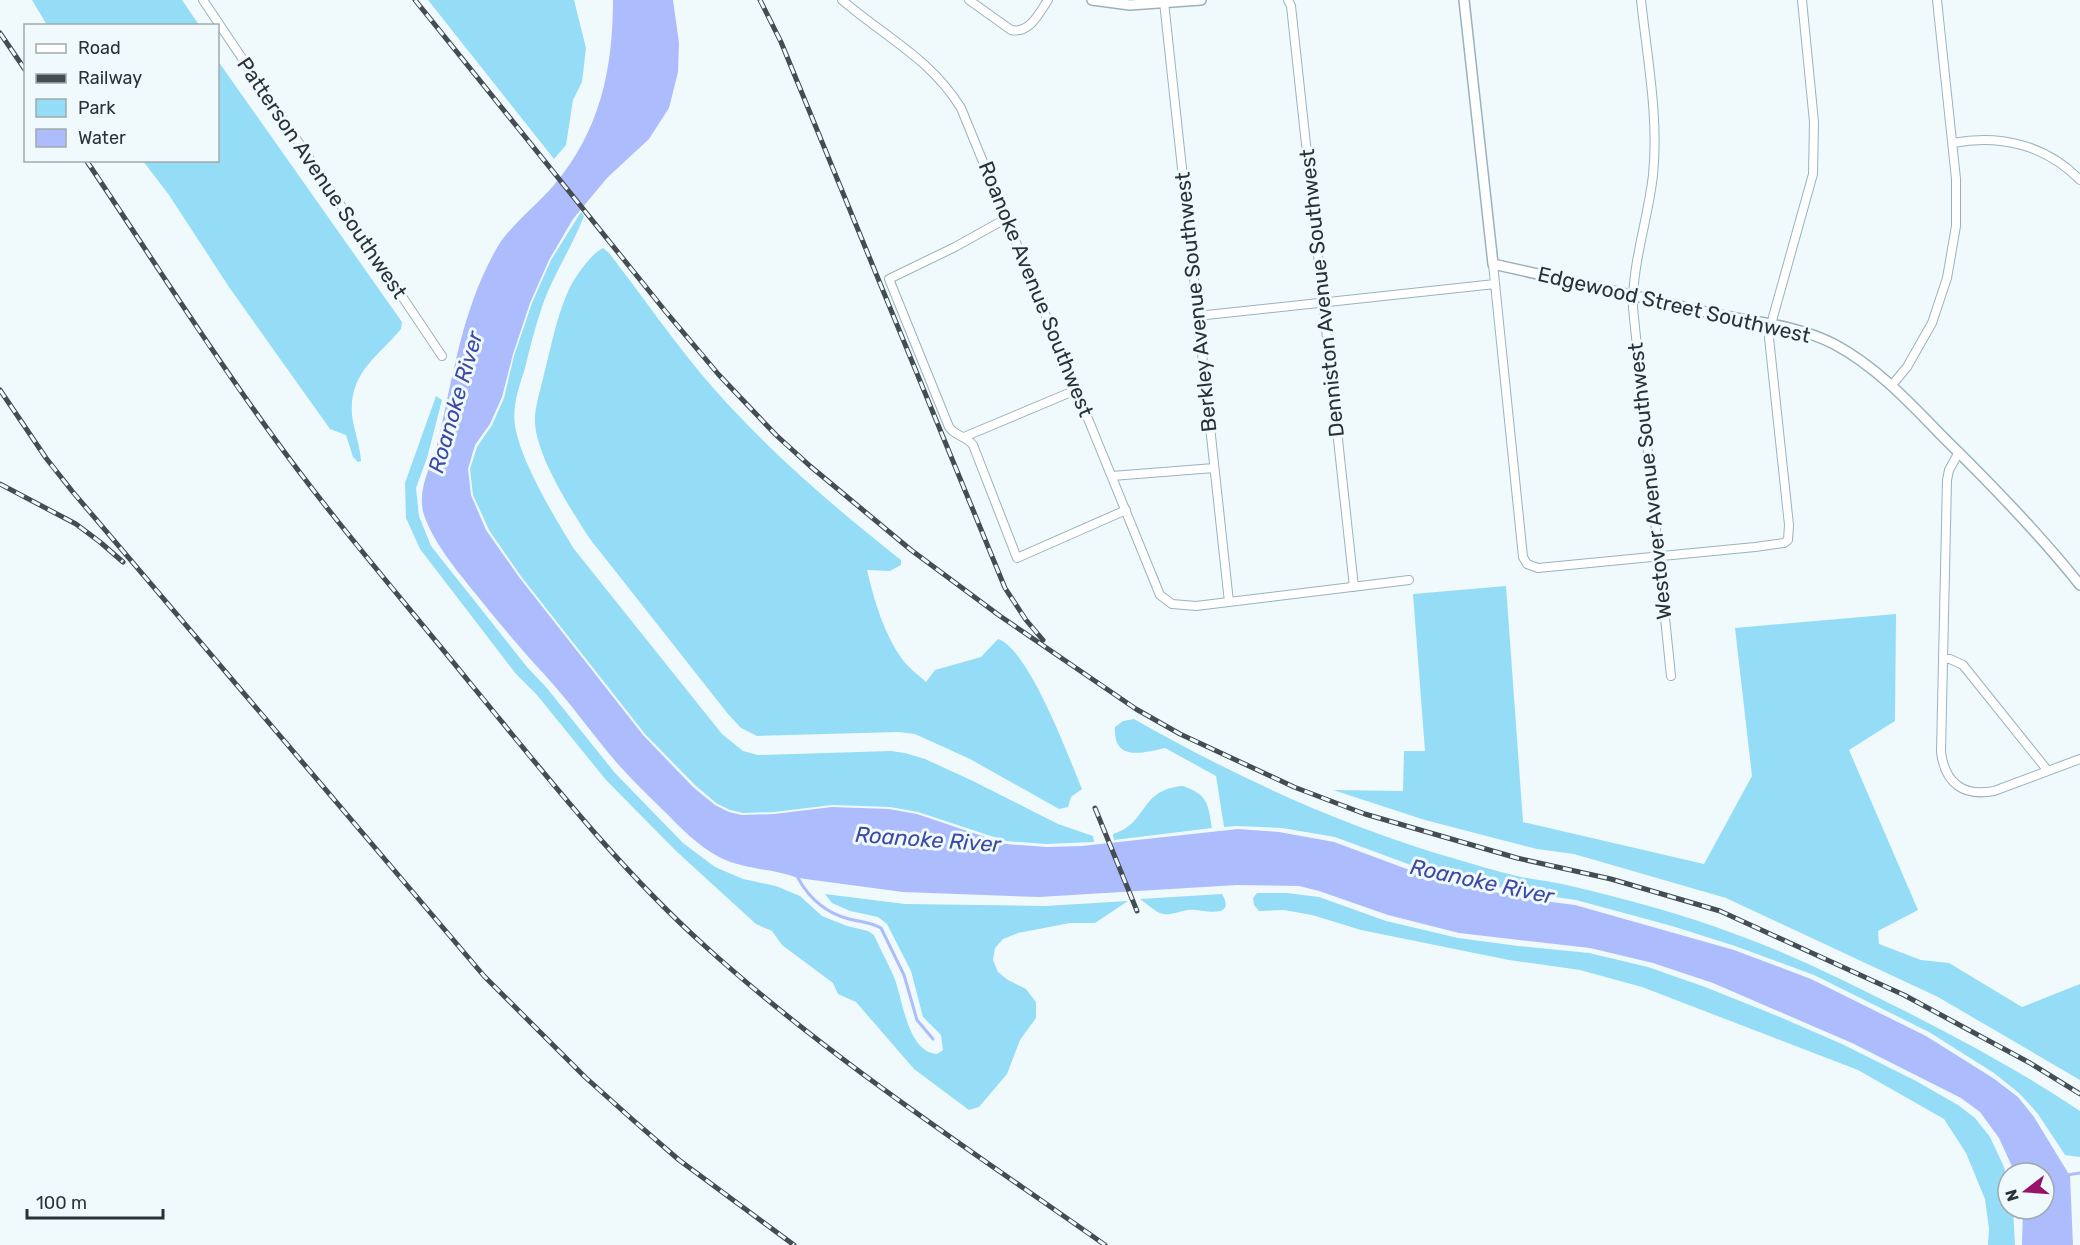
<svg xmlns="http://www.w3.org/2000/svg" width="2080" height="1245" font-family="Rubik,sans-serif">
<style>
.green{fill:#95dcf7}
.water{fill:#acbcfd}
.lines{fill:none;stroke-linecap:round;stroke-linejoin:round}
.stream{stroke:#acbcfd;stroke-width:3}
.minor-casing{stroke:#9bb2bc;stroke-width:10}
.tertiary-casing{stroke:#9bb2bc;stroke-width:12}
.minor{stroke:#fff;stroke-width:8}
.tertiary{stroke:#fff;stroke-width:9}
.rail-casing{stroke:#444d51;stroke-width:5}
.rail{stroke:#f0fafd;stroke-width:3;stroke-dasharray:9;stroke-linecap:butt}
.labels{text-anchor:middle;stroke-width:6;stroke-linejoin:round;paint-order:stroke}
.street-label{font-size:21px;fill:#293236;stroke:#f0fafd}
.water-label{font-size:22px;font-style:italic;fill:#3d49a5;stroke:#f0fafd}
</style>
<rect width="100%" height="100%" fill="#f0fafd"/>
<!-- green -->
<path class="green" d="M 32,0 L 182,0 L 199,25 L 47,25 Z
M 428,0 L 574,0 L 586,48 L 582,82 L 573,100 L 566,145 L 554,159 Z
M 218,61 L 402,322 L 401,329 C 377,358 349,372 352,415 C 354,431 360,445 361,461 L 358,462 L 353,457 L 346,435 L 330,429 L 229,287 L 169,195 L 143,161 L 218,160 Z
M 581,212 L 584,216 C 572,247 553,275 542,307 C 535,327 530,348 525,368 C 519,387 512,406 515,426 C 521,462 555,518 574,549 L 722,734 L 743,751 L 758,755 L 891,751 L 905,753 L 925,759 L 973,781 L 1058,824 L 1093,836 L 1094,842 L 1046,844 L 1006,841 L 918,812 L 890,807 L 832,805 L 774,812 L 743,813 L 730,810 L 716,803 L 695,785 L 645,734 L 520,575 L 489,530 L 473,495 L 470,469 L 477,447 L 492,425 L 504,398 L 514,356 L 532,303 L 551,260 Z
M 603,248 L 609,253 C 644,298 677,347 715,390 C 771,453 835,508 901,560 L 901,565 L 890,571 L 867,570 C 874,600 884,634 902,659 C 908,667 918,675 926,682 L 935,670 L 981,657 L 998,639 C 1029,649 1069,758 1082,789 L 1071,797 L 1068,807 L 1059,809 L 970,759 L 915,734 L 898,732 L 757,736 L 741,728 L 728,714 L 590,539 C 571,510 537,457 535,423 C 534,408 541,389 544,374 C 551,347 556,319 567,294 C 572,281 590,254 603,248 Z
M 436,396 L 442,400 L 427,458 L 416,488 L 419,516 L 431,546 L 527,667 L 546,687 L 615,773 L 683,843 L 715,867 L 743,879 L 776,886 L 800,896 L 822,916 L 847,926 L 868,931 L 874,935 C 880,949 888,963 894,977 C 903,999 907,1052 937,1054 L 943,1050 L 941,1035 L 923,1017 L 911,971 L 887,924 L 878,917 L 850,911 L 832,903 L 825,894 L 905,904 L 1045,906 L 1128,901 L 1095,923 L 1070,923 L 1018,933 L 1003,939 L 995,948 L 993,960 L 998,972 L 1008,980 L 1026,989 L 1036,1002 L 1036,1018 L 1020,1040 L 1007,1074 L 979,1107 L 969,1110 L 914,1069 L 856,1002 L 838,994 L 833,983 L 782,945 L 772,931 L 756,924 L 676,851 L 606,780 L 537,695 L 516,674 L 420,549 L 406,518 L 405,483 Z
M 1506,586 L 1523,822 L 1704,864 L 1752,776 L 1735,628 L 1896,614 L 1895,721 L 1849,750 L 1918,910 L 1878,931 L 1879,944 L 1921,960 L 1949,963 L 2022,1007 L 2080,984 L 2080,1080 L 1938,997 L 1726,898 L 1574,854 L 1537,849 L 1425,820 L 1333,790 L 1403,791 L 1404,751 L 1425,751 L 1413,594 Z
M 1134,719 C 1236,777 1342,826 1456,859 C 1477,865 1499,872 1521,877 C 1537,880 1555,882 1571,886 C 1626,899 1683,914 1735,934 C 1794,955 1849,983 1905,1011 C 1965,1042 2024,1073 2080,1111 L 2080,1157 L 2065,1155 L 2038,1114 L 2020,1094 L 1994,1073 L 1929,1032 L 1814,975 L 1735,946 L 1672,926 L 1576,900 L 1521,892 L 1461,879 L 1416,867 L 1335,837 L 1282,828 L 1237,826 L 1224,827 L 1216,776 L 1165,748 C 1143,753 1113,762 1115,727 L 1123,721 Z
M 1183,786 C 1209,795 1208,805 1212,828 L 1114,840 L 1113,834 C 1148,824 1139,789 1183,786 Z
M 1257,893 L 1287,893 L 1319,897 L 1386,921 L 1458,938 L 1518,946 L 1589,953 L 1648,967 L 1705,987 L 1775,1015 L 1842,1044 L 1916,1081 L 1958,1105 L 1975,1118 L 1990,1137 L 2004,1167 L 2008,1182 L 2008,1209 L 2013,1209 L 2015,1245 L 1988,1245 L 1989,1229 L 1985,1199 L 1966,1153 L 1944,1119 L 1858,1070 L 1642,987 L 1580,970 L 1509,960 L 1361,930 L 1312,915 L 1284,910 L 1259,911 L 1254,905 L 1253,898 Z
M 1222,894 C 1238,922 1198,908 1188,910 C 1179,911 1168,917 1160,913 C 1153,910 1146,903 1140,899 Z"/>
<!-- water -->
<path class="water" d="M 613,0 L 673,0 L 679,43 L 678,72 L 669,108 L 649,139 L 607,178 L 573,219 L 549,260 L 530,303 L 513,354 L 502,397 L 490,424 L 475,445 L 468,469 L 471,495 L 486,530 L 519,577 L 643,735 L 693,787 L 715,805 L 729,812 L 742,815 L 774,814 L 832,807 L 889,809 L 917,814 L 1006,844 L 1047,847 L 1082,846 L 1238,829 L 1279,832 L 1334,842 L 1415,872 L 1460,884 L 1521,898 L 1575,905 L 1734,950 L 1811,979 L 1926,1036 L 1993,1078 L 2018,1097 L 2034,1117 L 2070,1176 L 2073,1245 L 2022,1245 L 2023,1209 L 2044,1209 L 2044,1173 L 2015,1173 L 1999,1138 L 1980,1112 L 1961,1098 L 1852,1043 L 1713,983 L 1653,963 L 1590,948 L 1459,933 L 1388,915 L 1319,891 L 1299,886 L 1237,885 L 1039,897 L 903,892 L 798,878 C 772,868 744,870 719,857 C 698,846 680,827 664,811 C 648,795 632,780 617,763 C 592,734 570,702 544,674 C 521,649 500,624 479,598 C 459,573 435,546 424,515 C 416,489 432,466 438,441 C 454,373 462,308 498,246 C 509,227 539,203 554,185 C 600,131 613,69 613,0 Z"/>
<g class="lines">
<!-- stream -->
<path class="stream" d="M 800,874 L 798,878 C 809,898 826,913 849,919 C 860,922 871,922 881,928 L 904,975 L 917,1020 L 933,1039
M 2067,1175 L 2080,1173"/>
<!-- minor casing -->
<g class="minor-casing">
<path id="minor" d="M 203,0 L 442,356
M 842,0 C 885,37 930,58 961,108 L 1160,595 L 1172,604 L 1196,606 L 1409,580
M 969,0 L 1011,30 C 1030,34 1039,13 1048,0
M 1288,0 L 1291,6 L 1354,587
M 1641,0 C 1647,57 1659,118 1653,175 C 1648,220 1632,263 1633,308 L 1671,676
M 1164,2 L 1229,602
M 1953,143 C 2000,134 2046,145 2080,180
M 1007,218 L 955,247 L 889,279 L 949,427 C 955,436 966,436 973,445 L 1017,558 L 1126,510
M 1493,264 L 1523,557 L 1527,564 L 1538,568 L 1755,547 L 1784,543 L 1788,540 L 1789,525 L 1769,338 L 1773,317 L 1813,174 L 1814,122 L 1802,0
M 1197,316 L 1495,284
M 1892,385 L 1907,367 L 1932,323 L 1947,278 L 1956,226 L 1956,179 L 1937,0
M 964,437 L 1076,390
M 1959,452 L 1949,470 L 1947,480 L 1941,752 C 1945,783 1963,797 1994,791 L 2080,759
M 1112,476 L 1214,468
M 1943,659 L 1950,659 L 1963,665 L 2048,771"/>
</g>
<!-- tertiary casing -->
<g class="tertiary-casing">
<path id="tertiary" d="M 1092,0 L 1130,5 L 1201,0
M 1464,0 L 1493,264 C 1567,281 1641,298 1715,314 C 1754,322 1797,325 1834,344 C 1877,367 1910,403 1944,438 C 1992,485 2038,532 2080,585"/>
</g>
<!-- minor -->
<use href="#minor" class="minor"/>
<!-- tertiary -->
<use href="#tertiary" class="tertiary"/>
<!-- rail casing -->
<g class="rail-casing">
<path id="rail" d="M 415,0 L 666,312 L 719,375 L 776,435 L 810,466 L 911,550 L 1000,616 L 1136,709 L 1180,734 L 1294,787 L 1365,814 L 1517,858 L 1611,879 L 1720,911 L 1904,995 L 2030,1063 L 2080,1094
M 760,0 L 781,42 L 1005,588 L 1026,620 L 1043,640
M 0,33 L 26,71
M 86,160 C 148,252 207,346 272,435 C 334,521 404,601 470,683 C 545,774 618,868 706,947 C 829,1058 969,1149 1105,1245
M 0,390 L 46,458 L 72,491 L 484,976 L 585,1077 L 633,1120 L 679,1160 L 794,1245
M 0,484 L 76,524 L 100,542 L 123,562
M 1095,808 L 1137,911"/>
</g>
<!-- rail -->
<use href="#rail" class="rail"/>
</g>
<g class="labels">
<!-- street labels -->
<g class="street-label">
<text transform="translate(322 178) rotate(56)" y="7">Patterson Avenue Southwest</text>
<text transform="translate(1036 289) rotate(68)" y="7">Roanoke Avenue Southwest</text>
<text transform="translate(1322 293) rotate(-96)" y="7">Denniston Avenue Southwest</text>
<text transform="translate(1196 302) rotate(-96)" y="7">Berkley Avenue Southwest</text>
<text transform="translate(1674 305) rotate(13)" y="7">Edgewood Street Southwest</text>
<text transform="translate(1650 481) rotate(-96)" y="7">Westover Avenue Southwest</text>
</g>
<!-- water labels -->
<g class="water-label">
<text transform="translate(455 402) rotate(-74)" y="8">Roanoke River</text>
<text transform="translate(928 839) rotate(4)" y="8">Roanoke River</text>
<text transform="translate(1482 881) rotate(12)" y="8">Roanoke River</text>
</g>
</g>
<!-- legend -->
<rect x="24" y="24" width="195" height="138" fill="#f0fafd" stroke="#a0aaad" stroke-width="1.5"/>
<rect x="36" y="44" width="30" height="9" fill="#ffffff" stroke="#a0aaad" stroke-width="1.5"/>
<text x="78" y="54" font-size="18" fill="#293236">Road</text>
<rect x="36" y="74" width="30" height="9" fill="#444d51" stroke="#a0aaad" stroke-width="1.5"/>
<text x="78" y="84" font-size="18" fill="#293236">Railway</text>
<rect x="36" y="99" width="30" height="18" fill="#95dcf7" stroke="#a0aaad" stroke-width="1.5"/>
<text x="78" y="114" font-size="18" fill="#293236">Park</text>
<rect x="36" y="129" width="30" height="18" fill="#acbcfd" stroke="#a0aaad" stroke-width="1.5"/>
<text x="78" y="144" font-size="18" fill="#293236">Water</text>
<!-- north arrow -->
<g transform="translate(2026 1191) rotate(253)"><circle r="28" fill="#f0fafd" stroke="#a0aaad" stroke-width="1.5"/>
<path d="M0-4.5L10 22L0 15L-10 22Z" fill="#981368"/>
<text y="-9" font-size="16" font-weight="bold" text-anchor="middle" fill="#293236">N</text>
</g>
<!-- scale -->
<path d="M27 1209v9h136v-9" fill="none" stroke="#293236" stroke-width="3"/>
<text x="36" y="1209" font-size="18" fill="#293236" stroke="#f0fafd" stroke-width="4.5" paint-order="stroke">100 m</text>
</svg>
